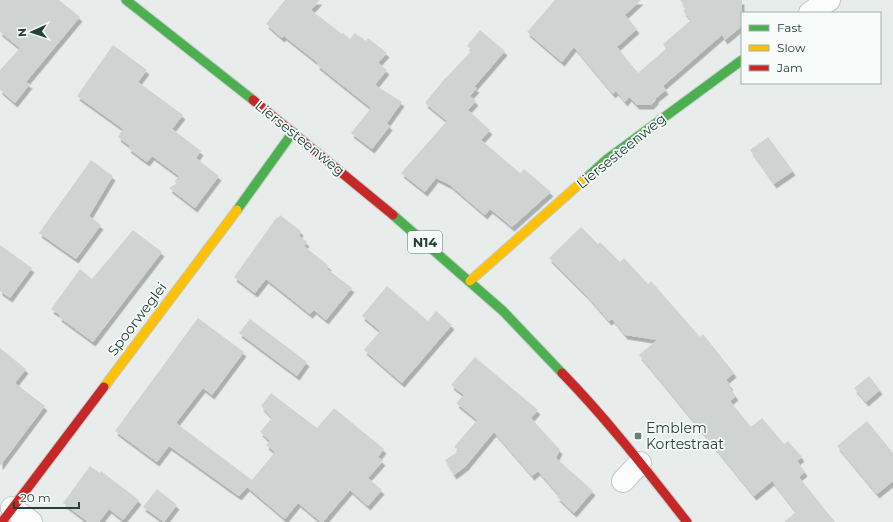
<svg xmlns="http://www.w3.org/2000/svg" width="893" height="522" font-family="Montserrat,sans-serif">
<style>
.building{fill:#cfd4d2;filter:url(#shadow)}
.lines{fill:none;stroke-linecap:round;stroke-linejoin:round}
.street-casing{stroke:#c5cac8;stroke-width:24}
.fast-casing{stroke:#c3cbc8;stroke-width:11}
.slow-casing{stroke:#c3cbc8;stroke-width:11}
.jam-casing{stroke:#c3cbc8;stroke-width:11}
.street{stroke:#fcfcfc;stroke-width:22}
.fast{stroke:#4caf50;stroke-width:9}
.slow{stroke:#ffc107;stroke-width:9}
.jam{stroke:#c62828;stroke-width:9}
.poi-dot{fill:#697e78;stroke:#f7fbf9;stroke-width:1.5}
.labels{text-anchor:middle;stroke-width:3.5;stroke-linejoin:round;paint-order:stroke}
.shield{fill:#f7fbf9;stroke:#637a73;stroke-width:1}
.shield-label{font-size:13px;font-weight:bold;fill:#24423a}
.street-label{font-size:14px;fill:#24423a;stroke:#f7fbf9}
.poi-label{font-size:14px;fill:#24423a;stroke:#f7fbf9;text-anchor:start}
</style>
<defs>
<filter id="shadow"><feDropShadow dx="2.5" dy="4.5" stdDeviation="0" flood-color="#0004"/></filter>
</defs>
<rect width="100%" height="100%" fill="#e8edeb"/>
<!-- building -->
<path class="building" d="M 0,0 L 59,0 L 80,17 L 26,82 L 30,84 L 15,103 L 0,90 L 0,70 L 20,48 L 0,32 Z
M 285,0 L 320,0 L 311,10 L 342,34 L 343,33 L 350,39 L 355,33 L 366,41 L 368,38 L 387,53 L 378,63 L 387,70 L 375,85 L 402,102 L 387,123 L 390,126 L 372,149 L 351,133 L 371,108 L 317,65 L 318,63 L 284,36 L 282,38 L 266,24 Z
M 555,0 L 641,0 L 625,15 L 637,29 L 617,47 L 638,73 L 666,49 L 663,44 L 691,20 L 683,11 L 686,8 L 680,0 L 742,0 L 742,26 L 725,40 L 722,35 L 663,86 L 666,90 L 656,98 L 656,100 L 651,105 L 637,105 L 629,97 L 625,102 L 616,91 L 613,94 L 574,47 L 562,62 L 527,32 Z
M 480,30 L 505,51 L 474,87 L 477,88 L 470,96 L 476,101 L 468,110 L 490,130 L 481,140 L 520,173 L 524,169 L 551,192 L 512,227 L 490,209 L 485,215 L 450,185 L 436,178 L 425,192 L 401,173 L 447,121 L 425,103 L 446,77 L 446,78 L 472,50 L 467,46 Z
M 113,45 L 147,70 L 138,82 L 183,115 L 172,129 L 201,151 L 196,158 L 219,176 L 195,208 L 169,188 L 176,184 L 175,181 L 179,176 L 152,156 L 147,162 L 128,148 L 130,146 L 118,137 L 123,129 L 77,96 Z
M 768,137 L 793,171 L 774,184 L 750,150 Z
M 91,160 L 113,176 L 89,216 L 101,225 L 76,259 L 39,233 Z
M 280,215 L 301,231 L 299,236 L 307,242 L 304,246 L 329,266 L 327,269 L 352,288 L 326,320 L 314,310 L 310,314 L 266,279 L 255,293 L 234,277 L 277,217 L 278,218 Z
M 581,227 L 598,244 L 600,242 L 620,262 L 624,258 L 648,284 L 651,281 L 700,337 L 703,334 L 734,373 L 726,380 L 731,386 L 729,387 L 736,396 L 730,401 L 751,427 L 762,418 L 784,444 L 788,441 L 802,457 L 797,461 L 805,472 L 799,477 L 835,522 L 784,522 L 796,512 L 772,481 L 754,496 L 669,391 L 639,355 L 657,340 L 625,335 L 612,319 L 609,321 L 587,296 L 549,258 Z
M 133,230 L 162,252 L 93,342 L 59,317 L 60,315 L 51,309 L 80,269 L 92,279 Z
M 0,245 L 32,268 L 10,298 L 0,291 Z
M 387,286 L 428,321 L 436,311 L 452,325 L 402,383 L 364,350 L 380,331 L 362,316 Z
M 198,318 L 244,352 L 212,395 L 203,388 L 176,423 L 252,480 L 275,452 L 266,445 L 270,441 L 260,432 L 272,418 L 261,406 L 271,393 L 317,428 L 334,408 L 384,449 L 378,457 L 383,461 L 368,478 L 382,490 L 368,506 L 350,490 L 323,522 L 321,522 L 298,503 L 285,519 L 247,487 L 239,496 L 169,446 L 157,462 L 115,431 Z
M 250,319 L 307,362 L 297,376 L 239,333 Z
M 0,348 L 26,369 L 15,383 L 45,406 L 0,466 Z
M 475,357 L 538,410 L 531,418 L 560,450 L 556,458 L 593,491 L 574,513 L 557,497 L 559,495 L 538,471 L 532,476 L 494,432 L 466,466 L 454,475 L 445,460 L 459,451 L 454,447 L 477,420 L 456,403 L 464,395 L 451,385 Z
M 869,376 L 880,390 L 866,402 L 854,388 Z
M 867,421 L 893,453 L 893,481 L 877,494 L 837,446 Z
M 90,466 L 100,473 L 101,471 L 139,500 L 123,520 L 109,509 L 99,522 L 88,522 L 63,503 Z
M 157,489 L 177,505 L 164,522 L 143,507 Z"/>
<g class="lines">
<!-- street casing -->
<g class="street-casing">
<path id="street" d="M 810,13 L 829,0
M 623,481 L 640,463
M 12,508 L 31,522"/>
</g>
<!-- fast casing -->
<g class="fast-casing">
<path id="fast" d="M 126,0 L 253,100
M 585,179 L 606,160 L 742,60
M 237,210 L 293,132
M 393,215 L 503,311 L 562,373"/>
</g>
<!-- slow casing -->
<g class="slow-casing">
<path id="slow" d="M 470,281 L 585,179
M 104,387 L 237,210"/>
</g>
<!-- jam casing -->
<g class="jam-casing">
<path id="jam" d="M 253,100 L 393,215
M 562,373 C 607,419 647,471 687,522
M 2,522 L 104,387"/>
</g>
<!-- street -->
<use href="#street" class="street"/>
<!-- fast -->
<use href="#fast" class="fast"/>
<!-- slow -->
<use href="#slow" class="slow"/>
<!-- jam -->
<use href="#jam" class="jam"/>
</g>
<!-- markers -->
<rect class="poi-dot" x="634" y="432" width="8" height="8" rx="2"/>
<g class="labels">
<!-- shield labels -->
<rect class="shield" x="408" y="231" width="34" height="22" rx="3"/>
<g class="shield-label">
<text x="425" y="247">N14</text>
</g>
<!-- street labels -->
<g class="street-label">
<text transform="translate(300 138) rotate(39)" y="5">Liersesteenweg</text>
<text transform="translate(621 151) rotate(-39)" y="5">Liersesteenweg</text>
<text transform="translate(137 319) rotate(-53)" y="5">Spoorweglei</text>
</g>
<!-- poi labels -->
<g class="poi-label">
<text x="646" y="433">Emblem<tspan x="646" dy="16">Kortestraat</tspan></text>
</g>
</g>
<!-- legend -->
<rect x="741" y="12" width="140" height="72" fill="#f7fbf9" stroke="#a3b1ad"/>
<rect x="749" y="25" width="20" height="6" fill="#4caf50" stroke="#a3b1ad"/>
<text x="777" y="32" font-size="12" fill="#24423a">Fast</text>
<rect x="749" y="45" width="20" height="6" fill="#ffc107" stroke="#a3b1ad"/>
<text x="777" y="52" font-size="12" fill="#24423a">Slow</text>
<rect x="749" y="65" width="20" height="6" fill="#c62828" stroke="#a3b1ad"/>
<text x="777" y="72" font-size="12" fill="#24423a">Jam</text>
<!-- north arrow -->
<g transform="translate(32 32) rotate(267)" stroke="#f7fbf9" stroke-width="3" paint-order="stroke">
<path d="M0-3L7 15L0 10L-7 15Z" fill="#24423a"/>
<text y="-6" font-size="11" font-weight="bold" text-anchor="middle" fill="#24423a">N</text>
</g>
<!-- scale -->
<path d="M14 502v6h65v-6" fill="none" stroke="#24423a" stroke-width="2"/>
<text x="20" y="502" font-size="12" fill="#24423a" stroke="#f7fbf9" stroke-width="3" paint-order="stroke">20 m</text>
</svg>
